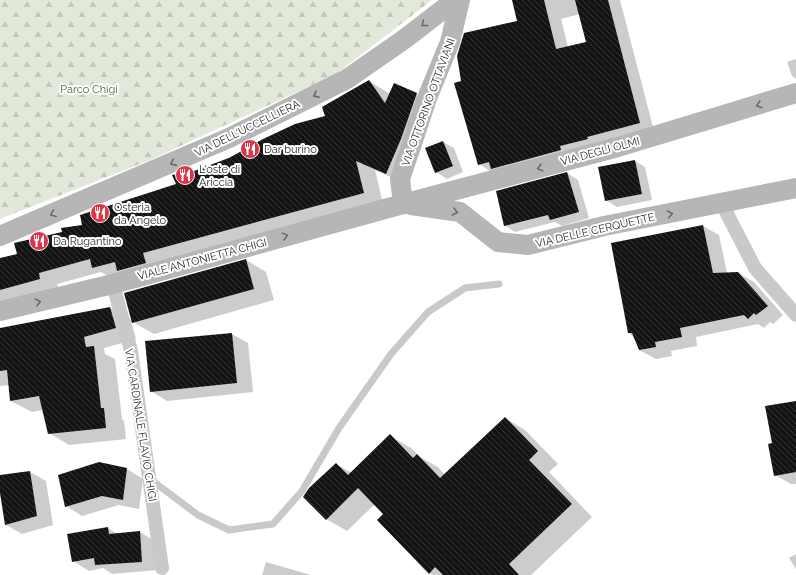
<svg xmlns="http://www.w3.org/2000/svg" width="796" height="575" font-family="Raleway,sans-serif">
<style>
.forest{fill:url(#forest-firs)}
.shadow{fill:#0003;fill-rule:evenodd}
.building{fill:url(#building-back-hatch)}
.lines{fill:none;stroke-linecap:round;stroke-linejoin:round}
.lane{stroke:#c9c9c9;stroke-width:7}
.street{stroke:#c9c9c9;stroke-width:14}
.secondary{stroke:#b6b6b6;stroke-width:20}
.oneway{stroke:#6a6a6a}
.labels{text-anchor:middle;stroke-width:4;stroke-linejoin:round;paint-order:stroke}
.park-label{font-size:11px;fill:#50643c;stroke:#fff}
.street-label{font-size:11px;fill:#2c2c2c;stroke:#fff}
.poi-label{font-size:11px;fill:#2c2c2c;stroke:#fff;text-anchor:start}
</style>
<defs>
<pattern id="forest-firs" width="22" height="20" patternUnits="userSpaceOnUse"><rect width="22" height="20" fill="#e2e9da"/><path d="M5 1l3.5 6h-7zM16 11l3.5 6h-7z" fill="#c2c8bb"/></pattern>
<pattern id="building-back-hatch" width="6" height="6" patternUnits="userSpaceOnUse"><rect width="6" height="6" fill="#131313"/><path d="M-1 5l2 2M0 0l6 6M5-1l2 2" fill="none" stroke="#363636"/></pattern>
</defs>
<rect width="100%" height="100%" fill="#fff"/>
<!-- forest -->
<path class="forest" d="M 0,0 L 432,0 L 336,74 L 150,160 L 0,219 Z"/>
<!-- shadow -->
<path class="shadow" d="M 513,0 L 620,0 L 654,131 L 493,173 L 479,164 L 462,82 L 518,22 ZM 580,14 L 587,43 L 568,47 L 561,19 Z
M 796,59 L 796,79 L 792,76 L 787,62 Z
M 369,81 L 390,94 L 416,94 L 435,105 L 420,151 L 406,184 L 375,170 L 383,204 L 113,279 L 101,272 L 57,284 L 59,290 L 0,306 L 0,259 L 18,255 L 63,233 L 178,184 L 194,172 L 326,117 Z
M 443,142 L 454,148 L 463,172 L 447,179 L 436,172 Z
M 635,161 L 645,167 L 652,200 L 617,207 L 606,200 Z
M 567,173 L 578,180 L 589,218 L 562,226 L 555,222 L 515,232 L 504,225 Z
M 703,226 L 719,235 L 727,273 L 738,273 L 754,282 L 783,315 L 773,324 L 770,322 L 764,328 L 758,324 L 696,337 L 697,346 L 671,351 L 672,356 L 656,359 L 639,350 L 638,341 L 629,333 Z
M 246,260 L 266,272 L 274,300 L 154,334 L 131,321 L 136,339 L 104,348 L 105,354 L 115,359 L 122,419 L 124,421 L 126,439 L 69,445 L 49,433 L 43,410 L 32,412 L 11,401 L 10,385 L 0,386 L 0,329 L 110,308 L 133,321 Z
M 232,334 L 248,343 L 253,392 L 167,401 L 151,391 Z
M 796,402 L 796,484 L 791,484 L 775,475 L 773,444 Z
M 505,418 L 525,430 L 558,464 L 549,472 L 592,517 L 531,575 L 433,575 L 429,573 L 385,514 L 375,504 L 347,531 L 326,519 L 336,464 L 352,473 L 390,436 L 411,448 L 420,457 L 438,467 L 445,475 Z
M 99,463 L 127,469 L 143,479 L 139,509 L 119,505 L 82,516 L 66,506 Z
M 30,472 L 46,481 L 53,525 L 22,534 L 6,525 L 0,476 Z
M 107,528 L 118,534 L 140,532 L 156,542 L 158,570 L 112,574 L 103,568 L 89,571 L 73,561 Z
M 796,554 L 796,569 L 789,558 Z
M 266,562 L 311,575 L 262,575 Z"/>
<!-- building -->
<path class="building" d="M 512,0 L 544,0 L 556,49 L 586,42 L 575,0 L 608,0 L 640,123 L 587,137 L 588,139 L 560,146 L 561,150 L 491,169 L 489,162 L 478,165 L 454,83 L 461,81 L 457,56 L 464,33 L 517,21 Z
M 369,80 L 385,103 L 394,83 L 417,93 L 401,139 L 386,174 L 356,161 L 364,193 L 143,253 L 146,263 L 117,271 L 115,262 L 92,268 L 90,259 L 39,273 L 40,279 L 0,290 L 0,258 L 17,254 L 14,243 L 62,232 L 61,228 L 82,225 L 80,215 L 176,184 L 172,175 L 194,171 L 229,158 L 263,139 L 295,124 L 325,116 L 322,107 Z
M 443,141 L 453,166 L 435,173 L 425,148 Z
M 635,160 L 642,194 L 605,201 L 598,167 Z
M 567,172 L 579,212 L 550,220 L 548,215 L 504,226 L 496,191 Z
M 703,225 L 713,273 L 738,272 L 768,306 L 756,315 L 754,313 L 748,319 L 744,315 L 680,328 L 682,337 L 655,342 L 656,347 L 639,350 L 632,333 L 628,333 L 611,243 Z
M 246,259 L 254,289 L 132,323 L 124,293 Z
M 110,307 L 116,328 L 84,337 L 86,347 L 94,346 L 101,408 L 104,408 L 106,428 L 48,434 L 39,396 L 10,401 L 7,370 L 0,371 L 0,328 Z
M 232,333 L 237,383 L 150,392 L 145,341 Z
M 796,401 L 796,472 L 774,476 L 768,444 L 772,443 L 765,406 Z
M 505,417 L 538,451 L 529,460 L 572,504 L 509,564 L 519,575 L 443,575 L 435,567 L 429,574 L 377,520 L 383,514 L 358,488 L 326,520 L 303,497 L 309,488 L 336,463 L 348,475 L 390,434 L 413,458 L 417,454 L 440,478 Z
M 99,462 L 127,468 L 123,500 L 102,496 L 65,507 L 58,475 Z
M 30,471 L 37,516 L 5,525 L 0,493 L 0,475 Z
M 108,527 L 109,534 L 140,531 L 142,562 L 95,565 L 94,558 L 72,562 L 67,534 Z"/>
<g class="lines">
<!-- lane -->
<path class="lane" d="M 150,479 L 198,515 L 229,530 L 273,524 L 302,491 L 339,428 L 391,354 L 428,312 L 465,288 L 499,284"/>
<!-- street -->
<path class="street" d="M 722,204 L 755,268 L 796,315
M 113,284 L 131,351 L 162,568"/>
<!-- secondary -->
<path class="secondary" d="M 403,204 L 400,179 L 427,98 L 450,42 L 460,0
M 411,205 L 460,212 L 498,242 L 528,245 L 604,226 L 796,188
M 0,236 L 229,138 L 347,79 L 406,38 L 455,0
M 0,311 L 113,284 L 403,204 L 618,147 L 796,93"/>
</g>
<!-- one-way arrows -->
<defs><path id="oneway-chevron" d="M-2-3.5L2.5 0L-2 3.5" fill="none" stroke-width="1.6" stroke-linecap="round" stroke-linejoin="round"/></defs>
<g class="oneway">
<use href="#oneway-chevron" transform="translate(424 24) rotate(142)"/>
<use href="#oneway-chevron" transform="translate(316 95) rotate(153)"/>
<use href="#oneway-chevron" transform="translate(759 105) rotate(163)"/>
<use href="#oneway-chevron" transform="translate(173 163) rotate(156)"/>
<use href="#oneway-chevron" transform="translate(540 168) rotate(165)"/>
<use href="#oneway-chevron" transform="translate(455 212) rotate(14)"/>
<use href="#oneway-chevron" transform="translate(53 214) rotate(157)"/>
<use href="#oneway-chevron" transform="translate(670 214) rotate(-11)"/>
<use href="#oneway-chevron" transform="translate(285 236) rotate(-15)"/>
<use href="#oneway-chevron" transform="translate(38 302) rotate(-13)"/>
</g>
<!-- icons -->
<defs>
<g id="restaurant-disc" transform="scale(1)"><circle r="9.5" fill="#da3647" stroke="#fff"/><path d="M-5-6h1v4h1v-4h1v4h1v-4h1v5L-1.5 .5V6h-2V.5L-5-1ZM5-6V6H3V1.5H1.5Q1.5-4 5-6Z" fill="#fff"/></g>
</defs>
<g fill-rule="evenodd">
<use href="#restaurant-disc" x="250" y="149"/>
<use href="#restaurant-disc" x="185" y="175"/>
<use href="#restaurant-disc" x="100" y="213"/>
<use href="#restaurant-disc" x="39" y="241"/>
</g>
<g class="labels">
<!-- park labels -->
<g class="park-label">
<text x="89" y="93">Parco Chigi</text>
</g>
<!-- street labels -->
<g class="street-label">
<text transform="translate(428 102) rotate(-70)" y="4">VIA OTTORINO OTTAVIANI</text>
<text transform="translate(247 128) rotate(-26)" y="4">VIA DELL'UCCELLIERA</text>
<text transform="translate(600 151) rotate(-15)" y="4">VIA DEGLI OLMI</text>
<text transform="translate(595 230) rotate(-13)" y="4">VIA DELLE CERQUETTE</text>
<text transform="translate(202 259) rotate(-15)" y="4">VIALE ANTONIETTA CHIGI</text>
<text transform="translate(141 425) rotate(81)" y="4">VIA CARDINALE FLAVIO CHIGI</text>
</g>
<!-- poi labels -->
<g class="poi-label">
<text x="264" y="153">Dar burino</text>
<text x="199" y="173">L'oste di<tspan x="199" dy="13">Ariccia</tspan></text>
<text x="114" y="211">Osteria<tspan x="114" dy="13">da Angelo</tspan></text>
<text x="53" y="245">Da Rugantino</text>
</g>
</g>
</svg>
